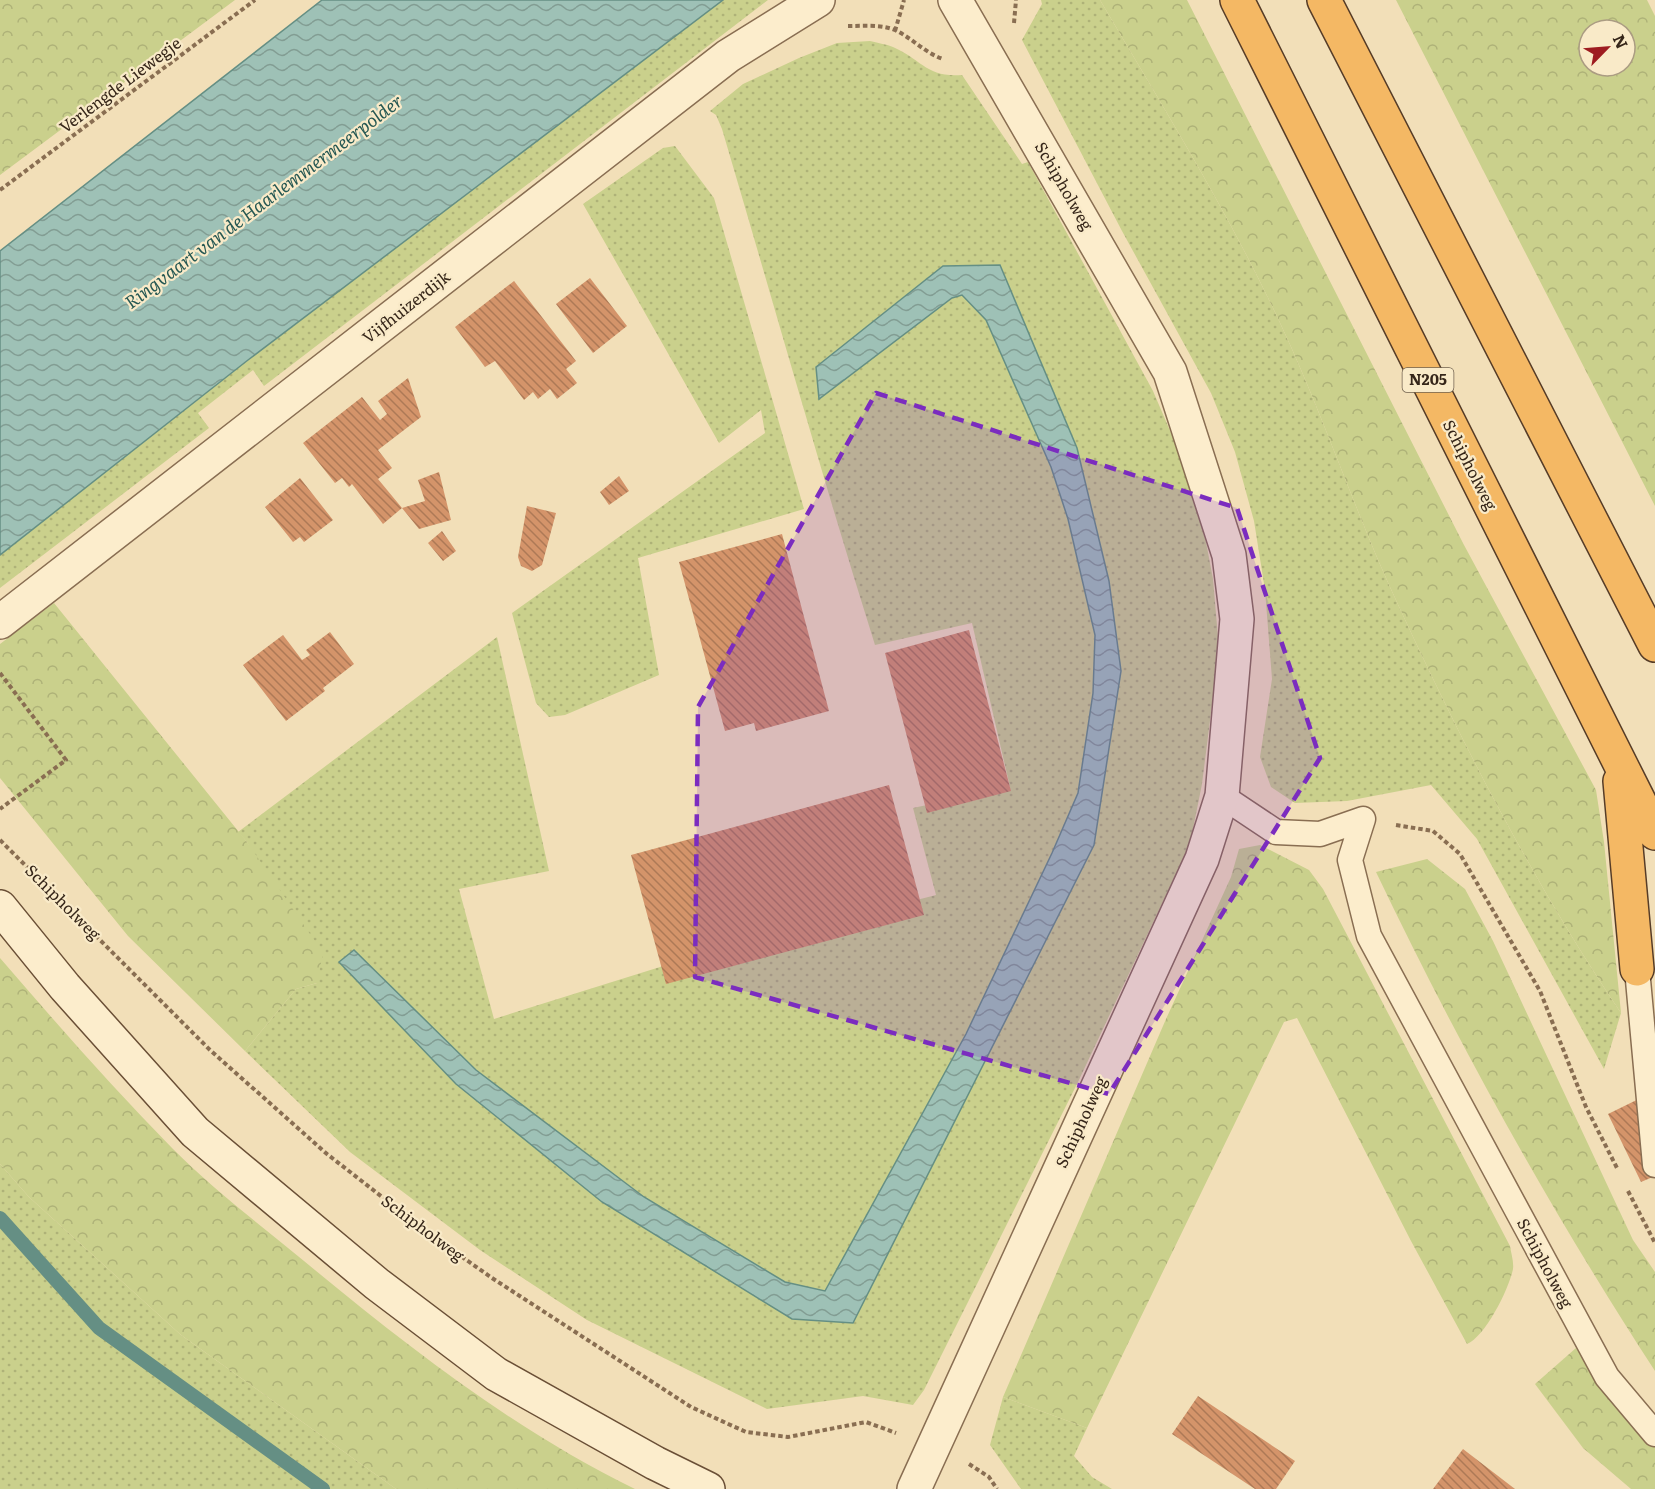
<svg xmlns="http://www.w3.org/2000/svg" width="1655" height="1489" font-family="Literata,serif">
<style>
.green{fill:url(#green-dots);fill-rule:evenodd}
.forest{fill:url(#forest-crowns);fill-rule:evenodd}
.water{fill:url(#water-waves);stroke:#658f84;stroke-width:1.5}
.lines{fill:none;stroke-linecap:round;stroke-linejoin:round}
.stream{stroke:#658f84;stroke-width:14}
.building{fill:url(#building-back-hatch)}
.service-casing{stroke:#896e52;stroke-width:27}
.tertiary-casing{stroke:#896e52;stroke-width:36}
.secondary-casing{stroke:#6a4f36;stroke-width:36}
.trunk-casing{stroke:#563c27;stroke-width:36}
.path{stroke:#896e52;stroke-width:4;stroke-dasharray:4.5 3;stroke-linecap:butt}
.service{stroke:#fcedcc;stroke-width:24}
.tertiary{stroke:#fcedcc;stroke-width:33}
.secondary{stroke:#fcedcc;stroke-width:33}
.trunk{stroke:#f4b864;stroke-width:33}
.marked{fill:#7b2cbf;fill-opacity:0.2;stroke:#7b2cbf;stroke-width:4.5;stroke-dasharray:12 8;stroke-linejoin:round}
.labels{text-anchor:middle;stroke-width:4.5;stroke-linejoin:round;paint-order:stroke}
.shield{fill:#f9eac8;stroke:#70614e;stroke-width:1.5}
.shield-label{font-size:15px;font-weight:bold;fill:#362619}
.street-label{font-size:16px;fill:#362619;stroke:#f9eac8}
.water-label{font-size:18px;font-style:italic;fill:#265853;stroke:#f9eac8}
</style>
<defs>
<pattern id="green-dots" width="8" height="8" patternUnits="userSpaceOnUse" patternTransform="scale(1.5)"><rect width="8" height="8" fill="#cad08c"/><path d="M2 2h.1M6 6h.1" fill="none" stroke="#aeb278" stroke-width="1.8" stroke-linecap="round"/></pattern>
<pattern id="forest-crowns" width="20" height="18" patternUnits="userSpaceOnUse" patternTransform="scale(1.5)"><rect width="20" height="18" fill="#cad08c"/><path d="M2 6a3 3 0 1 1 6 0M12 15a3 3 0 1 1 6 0" fill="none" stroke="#aeb278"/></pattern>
<pattern id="water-waves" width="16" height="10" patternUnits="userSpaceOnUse" patternTransform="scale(1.5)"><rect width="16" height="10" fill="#9ec1b6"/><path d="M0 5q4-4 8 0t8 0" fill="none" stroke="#829d93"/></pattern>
<pattern id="building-back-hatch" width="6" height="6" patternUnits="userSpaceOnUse" patternTransform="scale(1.5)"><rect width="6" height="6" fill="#d4946a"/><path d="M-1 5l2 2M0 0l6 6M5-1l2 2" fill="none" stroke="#ad7956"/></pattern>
</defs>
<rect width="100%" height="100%" fill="#f2dfb8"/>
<!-- green -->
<path class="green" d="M 723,0 L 768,0 L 264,386 L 253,370 L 198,413 L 209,428 L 0,588 L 0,555 L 248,360 Z
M 1041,0 L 1100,0 C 1163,107 1229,213 1281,325 C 1325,419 1357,518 1401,611 C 1465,749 1536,887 1621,1013 L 1604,1069 L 1477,839 L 1431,785 L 1347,801 L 1295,803 L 1271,787 L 1260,757 L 1272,679 L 1265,590 L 1254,521 L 1235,452 L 1211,393 L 1122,231 L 1022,40 L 1042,4 Z
M 870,41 C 877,43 886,44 893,47 C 921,59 927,78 962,75 L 1022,164 L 1028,162 L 1153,391 L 1180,454 L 1206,542 L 1213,579 L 1219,649 L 1202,784 L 1190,844 L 1078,1082 L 924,1390 L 913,1405 L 863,1396 L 767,1409 L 587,1320 L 480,1250 L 350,1152 L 245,1051 L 296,989 L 317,983 L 247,842 L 238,832 L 497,637 L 549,871 L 459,889 L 494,1019 L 676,962 L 936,895 L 913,808 L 1010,787 L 972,623 L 875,645 C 821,474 773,301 722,129 L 716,115 L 710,111 L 743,84 L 799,58 L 837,43 ZM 1000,265 L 1077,448 L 1109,581 L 1121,671 L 1094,845 L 853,1323 L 792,1319 L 602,1202 L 456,1084 L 339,962 L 354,950 L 476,1070 L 644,1197 L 785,1282 L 825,1291 L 966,1034 L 1052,853 L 1078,793 L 1093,693 L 1095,635 L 1068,519 L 1051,467 L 986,320 L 962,295 L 952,298 L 819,399 L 943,266 Z
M 675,146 L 714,198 L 804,509 L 638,558 L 659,675 L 565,715 L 549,717 L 536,703 L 512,613 L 765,433 L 761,410 L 719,443 L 583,204 L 663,148 Z
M 0,1164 L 29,1197 L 181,1335 L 396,1489 L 0,1489 Z
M 1003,1397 L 1087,1428 L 1074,1456 L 1092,1477 L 1112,1489 L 1021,1489 L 990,1445 Z"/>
<!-- forest -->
<path class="forest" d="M 0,0 L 235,0 L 0,175 Z
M 1100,0 L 1187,0 L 1464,545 L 1596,790 L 1604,842 L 1621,1013 C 1536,887 1465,749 1401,611 C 1357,518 1325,419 1281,325 C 1229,213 1163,107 1100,0 Z
M 1396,0 L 1647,0 L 1655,16 L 1655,506 ZM 1589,30 L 1625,30 L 1625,66 L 1589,66 Z
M 54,603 L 247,842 L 323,953 L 317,983 L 296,989 L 245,1051 L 128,936 L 0,778 L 0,644 Z
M 1260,845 L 1309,870 L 1323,889 L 1510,1246 C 1511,1253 1514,1262 1513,1269 C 1509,1289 1485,1337 1467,1344 L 1411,1241 L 1297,1018 L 1284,1022 L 1087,1428 L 1003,1397 L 1166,1019 L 1231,877 L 1239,849 Z
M 1427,859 L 1465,889 L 1493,941 L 1633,1240 L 1655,1272 L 1655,1371 C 1551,1211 1458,1044 1376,872 Z
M 0,958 C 56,1023 113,1088 173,1149 C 213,1189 260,1225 304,1261 C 407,1346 514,1430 635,1489 L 396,1489 L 181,1335 L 29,1197 L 0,1164 Z
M 1576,1348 L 1639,1432 L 1655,1445 L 1655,1489 L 1631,1489 L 1583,1448 L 1535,1384 Z"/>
<!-- water -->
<path class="water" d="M 322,0 L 723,0 L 248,360 L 0,555 L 0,251 Z
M 1000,265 L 1077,448 L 1109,581 L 1121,671 L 1094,845 L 853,1323 L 792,1319 L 602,1202 L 456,1084 L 339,962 L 354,950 L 476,1070 L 644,1197 L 785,1282 L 825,1291 L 966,1034 L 1052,853 L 1078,793 L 1093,693 L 1095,635 L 1068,519 L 1051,467 L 986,320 L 962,295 L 952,298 L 819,399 L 816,367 L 943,266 Z"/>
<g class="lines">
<!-- stream -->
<path class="stream" d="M 0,1218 L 99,1328 L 323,1489"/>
</g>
<!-- building -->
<path class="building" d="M 590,278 L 627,326 L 593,353 L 556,304 Z
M 514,281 L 576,361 L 566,369 L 577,383 L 557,399 L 550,389 L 538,399 L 533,392 L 524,400 L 495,361 L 485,367 L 455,327 Z
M 408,378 L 421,417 L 378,450 L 392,468 L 378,479 L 402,508 L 383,524 L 352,484 L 349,487 L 342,478 L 335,483 L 303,443 L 362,397 L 380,420 L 387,414 L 378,401 Z
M 439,472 L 451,520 L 419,529 L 402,508 L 425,501 L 418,480 Z
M 619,476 L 629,491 L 609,505 L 600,492 Z
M 300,478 L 333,520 L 304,542 L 300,537 L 293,542 L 265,507 Z
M 527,506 L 556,513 L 542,565 L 532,571 L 521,566 L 518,557 Z
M 442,531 L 456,551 L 443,561 L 428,543 Z
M 782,534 L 829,711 L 756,731 L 754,723 L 725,731 L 679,562 Z
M 969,630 L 1011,791 L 927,813 L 885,653 Z
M 330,632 L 354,664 L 323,688 L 325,691 L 286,721 L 243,665 L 283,635 L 302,660 L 310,655 L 306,650 Z
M 889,785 L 924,915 L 666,984 L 631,855 Z
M 1655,1091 L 1655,1176 L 1641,1182 L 1608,1114 Z
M 1198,1396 L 1295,1461 L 1276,1489 L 1255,1489 L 1172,1434 Z
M 1463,1449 L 1515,1489 L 1433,1489 Z"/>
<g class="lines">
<!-- service casing -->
<g class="service-casing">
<path id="service" d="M 1222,796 L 1276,832 L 1320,834 L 1363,819 L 1350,860 L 1369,936 L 1607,1377 L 1655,1434
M 1637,969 L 1655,1165"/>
</g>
<!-- tertiary casing -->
<g class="tertiary-casing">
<path id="tertiary" d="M 0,622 L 728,56 L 818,0
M 914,1489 L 1202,859 L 1222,796 L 1237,619 L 1229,555 L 1170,372 L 955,0"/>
</g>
<!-- secondary casing -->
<g class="secondary-casing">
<path id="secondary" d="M 0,907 L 65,987 L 195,1132 L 377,1284 L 496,1374 L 655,1463 L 708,1489"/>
</g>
<!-- trunk casing -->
<g class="trunk-casing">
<path id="trunk" d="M 1237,0 L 1655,833
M 1324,0 L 1655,645
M 1620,781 L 1637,969"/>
</g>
<!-- path -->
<path class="path" d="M 1014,23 L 1016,0
M 848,26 C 863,26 880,24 895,30 C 912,38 925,53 943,59
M 895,31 L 904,0
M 0,190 L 255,0
M 0,673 L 66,760 L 0,809
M 1396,825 L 1433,831 L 1460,854 L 1540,991 L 1586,1107 L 1618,1170
M 0,840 L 210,1050 L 327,1154 L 431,1235 L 492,1278 L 691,1407 L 746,1432 L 788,1437 L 866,1422 L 896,1433
M 1628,1191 L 1655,1243
M 969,1464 L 989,1477 L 997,1489"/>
<!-- service -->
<use href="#service" class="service"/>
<!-- tertiary -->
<use href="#tertiary" class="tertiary"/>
<!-- secondary -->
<use href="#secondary" class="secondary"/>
<!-- trunk -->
<use href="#trunk" class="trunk"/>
</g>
<!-- marked area -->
<path class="marked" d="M 876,393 L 1237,508 L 1320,758 L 1109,1094 L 695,977 L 698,707 Z"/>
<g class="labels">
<!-- shield labels -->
<rect class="shield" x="1402.5" y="368" width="51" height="24" rx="4.5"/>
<g class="shield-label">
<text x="1428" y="385">N205</text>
</g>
<!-- street labels -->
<g class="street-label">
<text transform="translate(120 85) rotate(-37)" y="6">Verlengde Liewegje</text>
<text transform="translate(1064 186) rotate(60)" y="6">Schipholweg</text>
<text transform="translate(406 307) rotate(-38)" y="6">Vijfhuizerdijk</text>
<text transform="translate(1470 465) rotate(63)" y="6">Schipholweg</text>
<text transform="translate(63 902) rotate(45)" y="6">Schipholweg</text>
<text transform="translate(1081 1122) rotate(-65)" y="6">Schipholweg</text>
<text transform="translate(423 1228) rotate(37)" y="6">Schipholweg</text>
<text transform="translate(1545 1263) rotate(62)" y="6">Schipholweg</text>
</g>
<!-- water labels -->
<g class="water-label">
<text transform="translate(264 202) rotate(-37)" y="6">Ringvaart van de Haarlemmermeerpolder</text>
</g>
</g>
<!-- north arrow -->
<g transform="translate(1607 48) rotate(65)"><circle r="28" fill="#f9eac8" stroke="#ab9c82" stroke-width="1.5"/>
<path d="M0-4.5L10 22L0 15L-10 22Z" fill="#9e1c20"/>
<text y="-9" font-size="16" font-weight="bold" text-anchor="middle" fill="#362619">N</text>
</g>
</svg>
